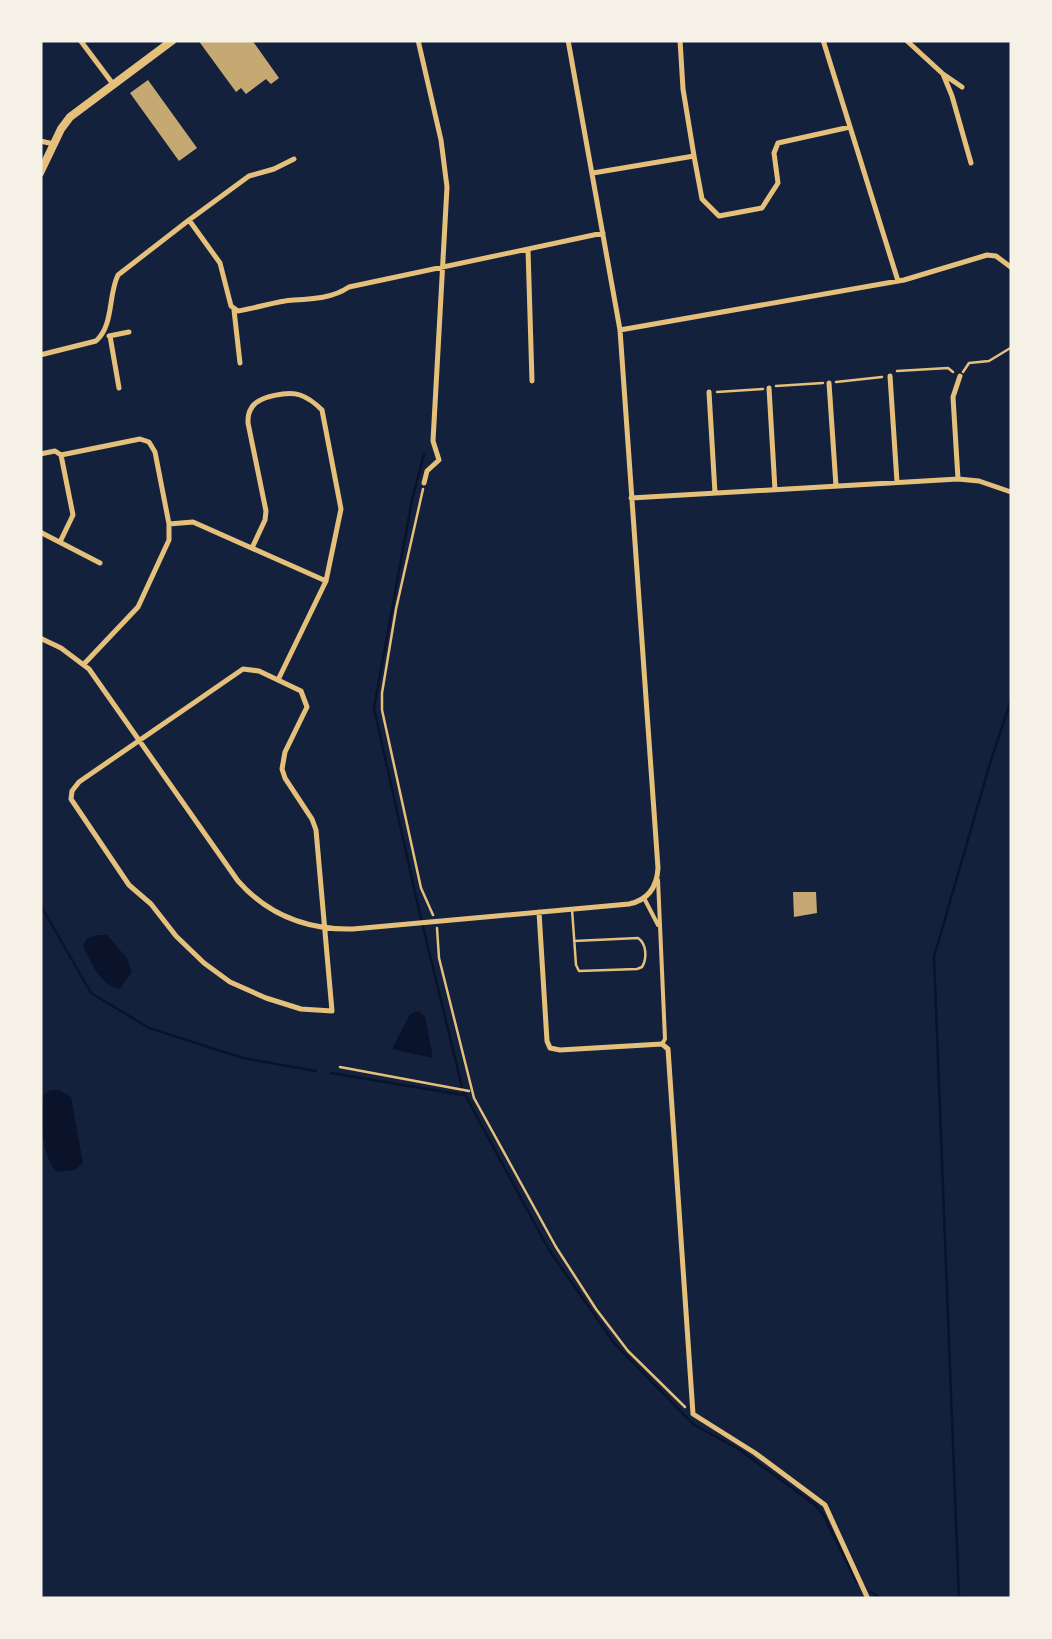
<svg xmlns="http://www.w3.org/2000/svg" width="1052" height="1639" font-family="Lato,sans-serif">
<style>
.water{fill:#0b132b}
.lines{fill:none;stroke-linecap:round;stroke-linejoin:round}
.stream{stroke:#0b132b;stroke-width:2.5}
.building{fill:#c6a872}
.path{stroke:#e5c07b;stroke-width:2.5}
.service{stroke:#e5c07b;stroke-width:2.5}
.pedestrian{stroke:#e5c07b;stroke-width:4}
.minor{stroke:#e5c07b;stroke-width:5}
.secondary{stroke:#e5c07b;stroke-width:8}
</style>
<rect width="100%" height="100%" fill="#14213d"/>
<!-- water -->
<path class="water" d="M 98,935 L 107,935 L 127,958 L 132,972 L 120,989 C 100,985 91,963 83,946 L 87,938 Z
M 418,1011 L 425,1016 L 433,1058 L 392,1049 L 410,1014 Z
M 51,1090 L 59,1090 L 71,1097 L 83,1163 L 75,1170 L 56,1172 C 42,1154 38,1116 44,1094 Z"/>
<g class="lines">
<!-- stream -->
<path class="stream" d="M 424,454 L 412,500 L 374,708 L 419,910 L 462,1087
M 40,904 L 91,993 L 149,1028 L 243,1058 L 316,1071
M 331,1073 L 463,1095
M 463,1091 L 549,1250 L 614,1343 L 693,1424 L 740,1450 L 814,1504 L 823,1514 L 857,1583
M 871,1592 L 881,1599
M 959,1599 L 934,957 L 991,760 L 1012,697"/>
</g>
<!-- building -->
<path class="building" d="M 198,40 L 252,40 L 279,78 L 271,84 L 266,79 L 246,94 L 241,88 L 236,92 Z
M 148,80 L 197,148 L 179,161 L 130,93 Z
M 793,892 L 816,892 L 817,913 L 794,917 Z"/>
<g class="lines">
<!-- path -->
<path class="path" d="M 897,371 L 948,368 L 953,372
M 963,372 L 969,363 L 989,361 L 1012,347
M 836,382 L 882,377
M 776,386 L 823,383
M 717,392 L 763,389
M 423,489 L 396,609 L 382,693 L 382,710 L 421,888 L 433,915
M 437,928 L 439,958 L 474,1098 L 556,1247 L 596,1309 L 628,1351 L 685,1407
M 340,1067 L 469,1091"/>
<!-- service -->
<path class="service" d="M 572,909 L 576,965 L 579,971 L 637,969 L 642,967 C 647,959 647,944 638,938 L 574,941"/>
<!-- pedestrian -->
<path class="pedestrian" d="M 658,880 L 665,1039 L 662,1044
M 644,898 L 658,925"/>
<!-- minor -->
<path class="minor" d="M 80,40 L 113,84
M 418,40 L 441,140 L 447,187 L 433,441 L 439,460 L 427,471 L 424,483
M 680,40 L 683,89 L 694,156
M 823,40 L 898,281
M 906,40 L 943,74 L 962,87
M 943,74 L 952,96 L 971,163
M 40,141 L 54,144
M 593,173 L 694,156 L 702,199 L 719,216 L 762,208 L 778,183 L 774,153 L 778,143 L 850,127
M 189,220 L 249,176 L 274,169 L 294,159
M 528,249 L 532,381
M 234,310 L 240,363
M 620,330 L 904,280 L 987,255 L 996,256 L 1012,268
M 109,336 L 129,332
M 110,336 L 119,388
M 40,355 L 96,341 C 114,325 108,295 118,275 L 189,220 L 220,263 L 231,306 L 238,311 C 257,308 276,301 294,300 C 313,299 333,298 349,287 L 603,233
M 890,376 L 897,482
M 829,383 L 836,486
M 769,388 L 775,490
M 709,392 L 715,493
M 40,454 L 55,451 L 61,455 L 140,439 L 149,442 L 155,452 L 169,524 L 169,540 L 138,607 L 84,664
M 958,479 L 953,397 L 960,376
M 631,498 L 958,479 L 979,481 L 1011,492 L 1012,490
M 169,524 L 193,522 L 326,581 L 278,680
M 40,532 L 100,563
M 60,542 L 73,515 L 61,455
M 252,548 L 265,520 L 266,511 L 248,423 C 248,417 248,413 252,407 C 259,396 289,391 300,395 C 309,398 316,404 322,410 L 341,509 L 326,581
M 40,638 L 61,648 L 89,669 L 238,881 C 268,915 308,930 353,929 L 629,904 C 648,900 657,887 658,868 L 620,330 L 568,40
M 243,669 L 259,671 L 301,691 L 307,707 L 285,752 L 282,769 L 285,778 L 312,819 L 316,830 L 332,1011 L 301,1009 L 266,998 L 230,982 L 204,963 L 176,936 L 151,904 L 129,885 L 71,799 L 72,791 L 79,782 Z
M 539,912 L 547,1041 L 550,1048 L 560,1050 L 662,1044 L 668,1049 L 693,1414 L 755,1453 L 825,1505 L 868,1599"/>
<!-- secondary -->
<path class="secondary" d="M 40,173 L 61,129 L 70,117 L 173,40"/>
</g>
<!-- border -->
<rect width="1052" height="1639" fill="none" stroke="#f6f1e7" stroke-width="85"/>
</svg>
